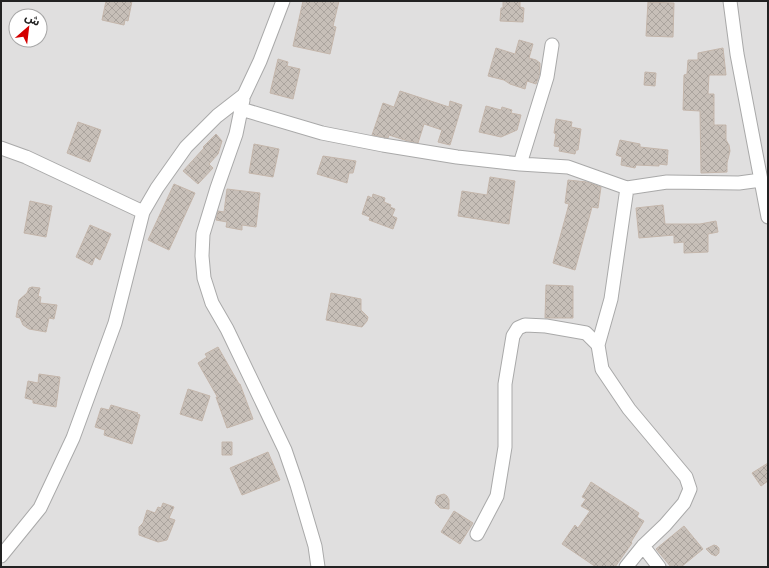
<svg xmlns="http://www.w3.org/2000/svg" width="769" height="568" font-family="'IBM Plex Sans','Noto Sans Arabic',sans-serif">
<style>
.residential{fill:#e0dfdf;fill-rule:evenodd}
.building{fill:url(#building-cross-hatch);stroke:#c4b6ab}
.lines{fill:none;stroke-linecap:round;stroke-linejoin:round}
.street-casing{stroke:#a9a9a9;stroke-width:15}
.street{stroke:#fff;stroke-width:13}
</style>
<defs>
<pattern id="building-cross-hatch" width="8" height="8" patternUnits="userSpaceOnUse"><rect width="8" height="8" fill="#c7bfb8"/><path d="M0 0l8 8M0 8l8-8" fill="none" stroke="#aba49e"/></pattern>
</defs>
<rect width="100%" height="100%" fill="#f2efe9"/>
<!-- residential -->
<path class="residential" d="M 1,1 L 768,1 L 768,567 L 1,567 ZM 16,16 L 40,16 L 40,40 L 16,40 Z"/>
<!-- building -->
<path class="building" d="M 106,1 L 132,1 L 128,21 L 125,20 L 124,25 L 102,20 Z
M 303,1 L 339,1 L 333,26 L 336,27 L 330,54 L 293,46 Z
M 503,1 L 520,1 L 520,7 L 524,8 L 523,22 L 500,21 L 501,8 L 503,8 Z
M 648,2 L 674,3 L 673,37 L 646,36 Z
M 519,40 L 533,44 L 529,58 L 536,60 L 540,63 L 540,73 L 536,84 L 527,81 L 525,89 L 510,84 L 504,80 L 488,76 L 496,48 L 515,54 Z
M 723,48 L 726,75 L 709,75 L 708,94 L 714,94 L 714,125 L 726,125 L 726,140 L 729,145 L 730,151 L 727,163 L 727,172 L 701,173 L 700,111 L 683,110 L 684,75 L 687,74 L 688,60 L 698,60 L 698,53 Z
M 278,59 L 288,62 L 287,66 L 300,69 L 293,99 L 270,93 Z
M 645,72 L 656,73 L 655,86 L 644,85 Z
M 400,91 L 449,107 L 450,101 L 462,105 L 450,145 L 438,142 L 442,130 L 424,124 L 418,143 L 408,141 L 389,135 L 388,138 L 372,135 L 383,103 L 394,107 Z
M 486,106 L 501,110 L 502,107 L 512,110 L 511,113 L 521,115 L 517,130 L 501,137 L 479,132 Z
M 556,119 L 572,122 L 571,127 L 581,129 L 578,150 L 576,150 L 575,154 L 559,151 L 560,147 L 554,146 L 556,134 L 554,133 Z
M 78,122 L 101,130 L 90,162 L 67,153 Z
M 216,134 L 222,141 L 218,154 L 209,164 L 213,168 L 198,184 L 183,171 L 204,148 L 203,147 Z
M 620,140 L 640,144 L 640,147 L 668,150 L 667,165 L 659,164 L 659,166 L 636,165 L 635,168 L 621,165 L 622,157 L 616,155 Z
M 254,144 L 279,149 L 273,177 L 249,173 Z
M 323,156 L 356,161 L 353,173 L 349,173 L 347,183 L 317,174 Z
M 490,177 L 515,181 L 509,224 L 458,216 L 462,191 L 487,195 Z
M 568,180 L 587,182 L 601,187 L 598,208 L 592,207 L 575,270 L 553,263 L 569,204 L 565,203 Z
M 174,184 L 195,193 L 169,250 L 148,240 Z
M 227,189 L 260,193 L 256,227 L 242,225 L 242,230 L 226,227 L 227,222 L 216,220 L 218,211 L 224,212 Z
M 373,194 L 385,198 L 384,202 L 391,205 L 390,207 L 395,209 L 392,216 L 397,218 L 393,229 L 369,220 L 370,217 L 362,214 L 368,196 L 372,198 Z
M 30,201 L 52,206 L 46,237 L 24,233 Z
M 663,205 L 665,224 L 700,224 L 716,221 L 718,232 L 708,234 L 708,252 L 684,253 L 684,242 L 674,243 L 674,235 L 639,238 L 636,208 Z
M 90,225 L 111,234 L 100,260 L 95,257 L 92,265 L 76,257 Z
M 546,285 L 573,286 L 573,318 L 545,318 Z
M 32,287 L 40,288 L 38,296 L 41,297 L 40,303 L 57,305 L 54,319 L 49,318 L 46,332 L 29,329 L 23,325 L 20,318 L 16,317 L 19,300 L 27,293 L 29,288 Z
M 331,293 L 361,299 L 361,310 L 368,317 L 367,321 L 362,327 L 326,320 Z
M 218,347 L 239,384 L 240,384 L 253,419 L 227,428 L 216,397 L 218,398 L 198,363 L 207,357 L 205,354 Z
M 39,374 L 60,377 L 56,407 L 33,403 L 33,400 L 25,398 L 28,381 L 38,383 Z
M 188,389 L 210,396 L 202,421 L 180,414 Z
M 111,405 L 138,413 L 137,414 L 140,415 L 132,444 L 104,435 L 105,430 L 95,427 L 101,408 L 109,410 Z
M 222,442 L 232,442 L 232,455 L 222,455 Z
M 268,452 L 280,480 L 242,495 L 230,468 Z
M 768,463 L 768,481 L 761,486 L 752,473 Z
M 591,482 L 639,513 L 637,517 L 644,521 L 631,542 L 632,543 L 615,567 L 596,567 L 562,544 L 575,525 L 578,528 L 590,511 L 581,506 L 586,499 L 582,497 Z
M 444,494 L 447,496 L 449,500 L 449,509 L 440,508 L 435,503 L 437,496 Z
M 163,503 L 174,507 L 169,518 L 175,520 L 167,540 L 158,542 L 139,535 L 139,527 L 143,523 L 147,510 L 155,513 L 158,507 L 161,508 Z
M 454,511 L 473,523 L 460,544 L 441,532 Z
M 684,526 L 703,549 L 681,567 L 671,567 L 656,549 Z
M 714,545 L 717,546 L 719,548 L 719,553 L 716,556 L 711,554 L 706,549 Z"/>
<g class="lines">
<!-- street casing -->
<g class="street-casing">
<path id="street" d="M 730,1 L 737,54 L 768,217
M 243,100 L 236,134 L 217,188 L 203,234 L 202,256 L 204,278 L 212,303 L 227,329 L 285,450 L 297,485 L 315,546 L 318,567
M 241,109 L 322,133 L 383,145 L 457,157 L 520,164 L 568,167 L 627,188 L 667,182 L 739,183 L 761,180
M 1,148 L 26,157 L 143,212
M 520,164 L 547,77 L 552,45
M 477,534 L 497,496 L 505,447 L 505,384 L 513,336 L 518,328 L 525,325 L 546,326 L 586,333 L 598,345
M 643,546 L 659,567
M 1,556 L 40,508 L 73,438 L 115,323 L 143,212 L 157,188 L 186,147 L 217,116 L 244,95 L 260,61 L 283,1
M 626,567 L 643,546 L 665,525 L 684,503 L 690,489 L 686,477 L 629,409 L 602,369 L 598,345 L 611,299 L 627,188"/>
</g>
<!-- street -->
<use href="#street" class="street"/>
</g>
<!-- border -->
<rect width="769" height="568" fill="none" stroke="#222222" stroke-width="4"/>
<!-- north arrow -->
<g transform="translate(28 28) rotate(28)"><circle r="19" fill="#ffffff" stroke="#a7a7a7"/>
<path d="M0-3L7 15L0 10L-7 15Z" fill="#d40000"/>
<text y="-6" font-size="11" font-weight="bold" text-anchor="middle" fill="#222222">ش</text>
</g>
</svg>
